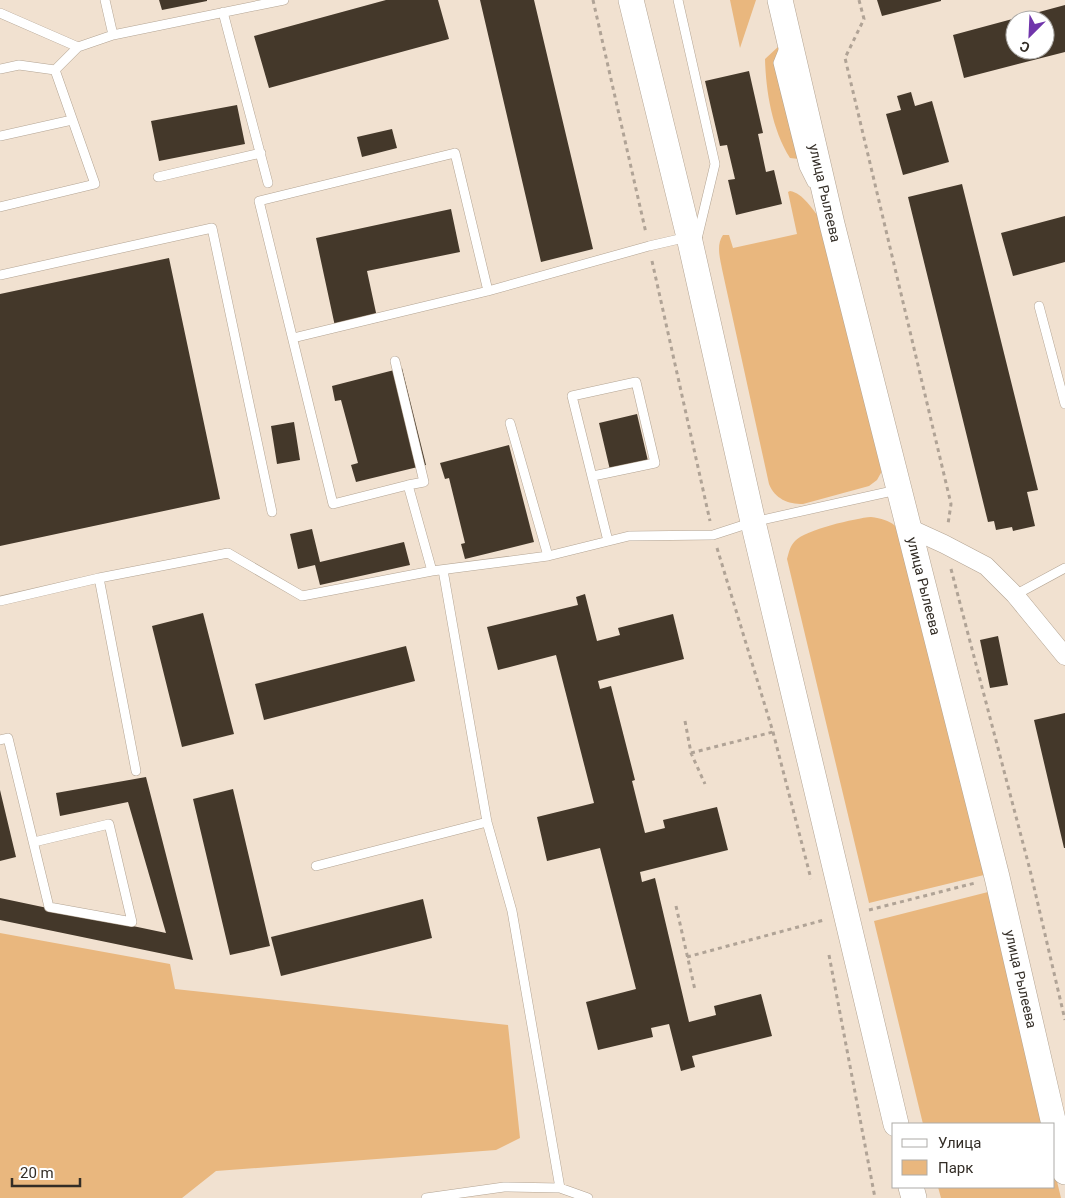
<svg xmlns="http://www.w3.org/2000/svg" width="1065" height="1198" font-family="Roboto,sans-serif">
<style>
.green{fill:#e9b77e}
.building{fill:#44382a;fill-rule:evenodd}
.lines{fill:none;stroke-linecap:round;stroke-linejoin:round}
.service-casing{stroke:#b3a493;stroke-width:10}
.minor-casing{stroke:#b3a493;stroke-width:19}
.secondary-casing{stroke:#b3a493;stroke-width:26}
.path{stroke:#b0a396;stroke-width:3;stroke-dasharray:4 4;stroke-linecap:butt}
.service{stroke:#fff;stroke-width:9}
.minor{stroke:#fff;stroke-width:18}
.secondary{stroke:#fff;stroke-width:25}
.labels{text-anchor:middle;stroke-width:5;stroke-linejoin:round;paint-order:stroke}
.street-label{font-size:14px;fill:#332d26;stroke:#fff}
</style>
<rect width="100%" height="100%" fill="#f1e1d0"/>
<!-- green -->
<path class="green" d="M 730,0 L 756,0 L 740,48 Z
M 779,46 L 808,160 L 790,158 C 772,129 766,92 765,59 Z
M 790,191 C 803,193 813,210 821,220 L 882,471 L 877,480 L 869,486 L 803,504 C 788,504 775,499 769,484 L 722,269 C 720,258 716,245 723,235 L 729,235 L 733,248 L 797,234 L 788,192 Z
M 871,517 C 892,520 900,526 908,546 L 984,875 L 869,903 L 787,559 C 789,552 790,546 795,541 C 805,530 856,518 871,517 Z
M 988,892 L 1043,1124 L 923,1124 L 874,921 Z
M 0,933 L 170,964 L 175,989 L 508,1025 L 520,1138 L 496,1150 L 216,1171 L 182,1198 L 0,1198 Z
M 1054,1169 L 1061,1198 L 941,1198 L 938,1187 L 1054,1187 Z"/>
<!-- building -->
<path class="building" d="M 159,0 L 207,0 L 207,1 L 162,10 Z
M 386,0 L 438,0 L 449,39 L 269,88 L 254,36 Z
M 480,0 L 534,0 L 593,249 L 541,262 Z
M 877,0 L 941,0 L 941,1 L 882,16 Z
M 1065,5 L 1065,52 L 964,78 L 953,35 ZM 1015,20 L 1045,20 L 1045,50 L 1015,50 Z
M 749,71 L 763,133 L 758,134 L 766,172 L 774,170 L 782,204 L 736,215 L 728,180 L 735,179 L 727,145 L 720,146 L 705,81 Z
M 911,92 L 915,106 L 932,101 L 949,162 L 903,175 L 886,114 L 901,110 L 897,96 Z
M 237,105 L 245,144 L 159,161 L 151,121 Z
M 392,129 L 397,148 L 362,157 L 357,137 Z
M 962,184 L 1038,490 L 1027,492 L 1035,526 L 1013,531 L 1012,527 L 996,530 L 994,521 L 988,522 L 908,197 Z
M 451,209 L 460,252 L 367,271 L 378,322 L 336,331 L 316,238 Z
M 1065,216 L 1065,262 L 1013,276 L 1001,233 Z
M 169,258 L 220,499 L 0,546 L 0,294 Z
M 402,368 L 426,465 L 356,482 L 351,465 L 358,463 L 341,400 L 335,401 L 332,386 Z
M 637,414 L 648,461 L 610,470 L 599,423 Z
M 294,422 L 300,460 L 277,464 L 271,426 Z
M 509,445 L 534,542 L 465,559 L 461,544 L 465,543 L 449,478 L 445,479 L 440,463 Z
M 312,529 L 320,562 L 404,542 L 410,565 L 320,585 L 315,565 L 298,569 L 290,534 Z
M 585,594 L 597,641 L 620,635 L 618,628 L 673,614 L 684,659 L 598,681 L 600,689 L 611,686 L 635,780 L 632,781 L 645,833 L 665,828 L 663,820 L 717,807 L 728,850 L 640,872 L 642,882 L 655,878 L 689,1022 L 716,1015 L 714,1006 L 761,994 L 772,1036 L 692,1056 L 695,1067 L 681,1071 L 669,1024 L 651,1028 L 653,1037 L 598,1050 L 586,1002 L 636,989 L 600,848 L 547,861 L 537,817 L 594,803 L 556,655 L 498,670 L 487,627 L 578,605 L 576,597 Z
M 203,613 L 234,734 L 182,747 L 152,626 Z
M 998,636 L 1008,685 L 990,688 L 980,640 Z
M 406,646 L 415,681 L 264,720 L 255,684 Z
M 1065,713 L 1065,848 L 1064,848 L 1034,720 Z
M 146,777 L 193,960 L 0,920 L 0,898 L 166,933 L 128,802 L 60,816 L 56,793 Z
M 233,789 L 270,946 L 230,955 L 193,799 Z
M 0,790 L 16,857 L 0,861 Z
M 423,899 L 432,938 L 281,976 L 271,937 Z"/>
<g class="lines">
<!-- service casing -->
<g class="service-casing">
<path id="service" d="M 105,0 L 113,35 L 284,0
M 678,0 L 715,164 L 697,239
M 223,12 L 268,183
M 0,13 L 78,47
M 784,48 L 778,63 L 804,167 L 812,183
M 0,69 L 19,65 L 55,70 L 78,47 L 113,35
M 0,136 L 72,120
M 158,177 L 261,153
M 0,207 L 95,184 L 55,70
M 0,275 L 212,228 L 272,512
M 488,291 L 649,246 L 688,237
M 1039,306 L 1065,404
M 293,338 L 488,291 L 455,153 L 259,201 L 333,504 L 408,485 L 432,571
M 395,361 L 424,482 L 408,485
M 510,423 L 548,556
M 593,476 L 655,463 L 636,382 L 572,396 L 608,541
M 443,570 L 487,822 L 512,911 L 560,1188
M 99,578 L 136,771
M 1015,595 L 1065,568
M 0,601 L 99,578 L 228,553 L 302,596 L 432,571 L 548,556 L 629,536 L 713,535 L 753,522 L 897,490
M 0,740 L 8,738 L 49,907 L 132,922 L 109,824 L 34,842
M 316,866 L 487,822
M 426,1198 L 504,1187 L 560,1188 L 588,1198"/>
</g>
<!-- minor casing -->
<g class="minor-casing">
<path id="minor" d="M 909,528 L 944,544 L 986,566 L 1015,595 L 1065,656"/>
</g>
<!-- secondary casing -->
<g class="secondary-casing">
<path id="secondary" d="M 631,0 L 689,237 L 753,522 L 896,1124
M 780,0 L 832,224 L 997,877 L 1065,1172
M 911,1187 L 914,1198"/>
</g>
<!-- path -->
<path class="path" d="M 593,0 L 646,233
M 859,0 L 864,19 L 845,58 L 951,504 L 948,524
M 652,261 L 710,521
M 717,548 L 773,732 L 811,879
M 951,569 L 1030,870 L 1065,1020
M 685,721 L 691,753 L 705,784
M 691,753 L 773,732
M 676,906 L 695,990
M 869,910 L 975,883
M 829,955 L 875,1198
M 687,957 L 824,920"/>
<!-- service -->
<use href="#service" class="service"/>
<!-- minor -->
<use href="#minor" class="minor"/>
<!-- secondary -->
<use href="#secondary" class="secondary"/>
</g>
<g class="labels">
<!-- street labels -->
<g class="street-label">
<text transform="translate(825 193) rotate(77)" y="5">улица Рылеева</text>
<text transform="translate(924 586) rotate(76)" y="5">улица Рылеева</text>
<text transform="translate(1021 979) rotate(77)" y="5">улица Рылеева</text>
</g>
</g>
<!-- legend -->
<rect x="892" y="1123" width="162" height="65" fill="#ffffff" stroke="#adaba8"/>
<rect x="902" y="1139" width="25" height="8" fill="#ffffff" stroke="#adaba8"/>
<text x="938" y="1148" font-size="15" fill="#332d26">Улица</text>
<rect x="902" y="1160" width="25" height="15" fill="#e9b77e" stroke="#adaba8"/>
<text x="938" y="1173" font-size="15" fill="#332d26">Парк</text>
<!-- north arrow -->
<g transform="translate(1030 35) rotate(204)"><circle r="24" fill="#ffffff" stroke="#adaba8"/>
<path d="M0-4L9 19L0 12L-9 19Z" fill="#7035ab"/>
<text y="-8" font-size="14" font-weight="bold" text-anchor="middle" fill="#332d26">С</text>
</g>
<!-- scale -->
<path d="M12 1178v8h68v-8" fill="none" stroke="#332d26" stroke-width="2.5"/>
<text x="20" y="1178" font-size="15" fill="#332d26" stroke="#ffffff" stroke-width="4" paint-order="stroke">20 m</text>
</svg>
